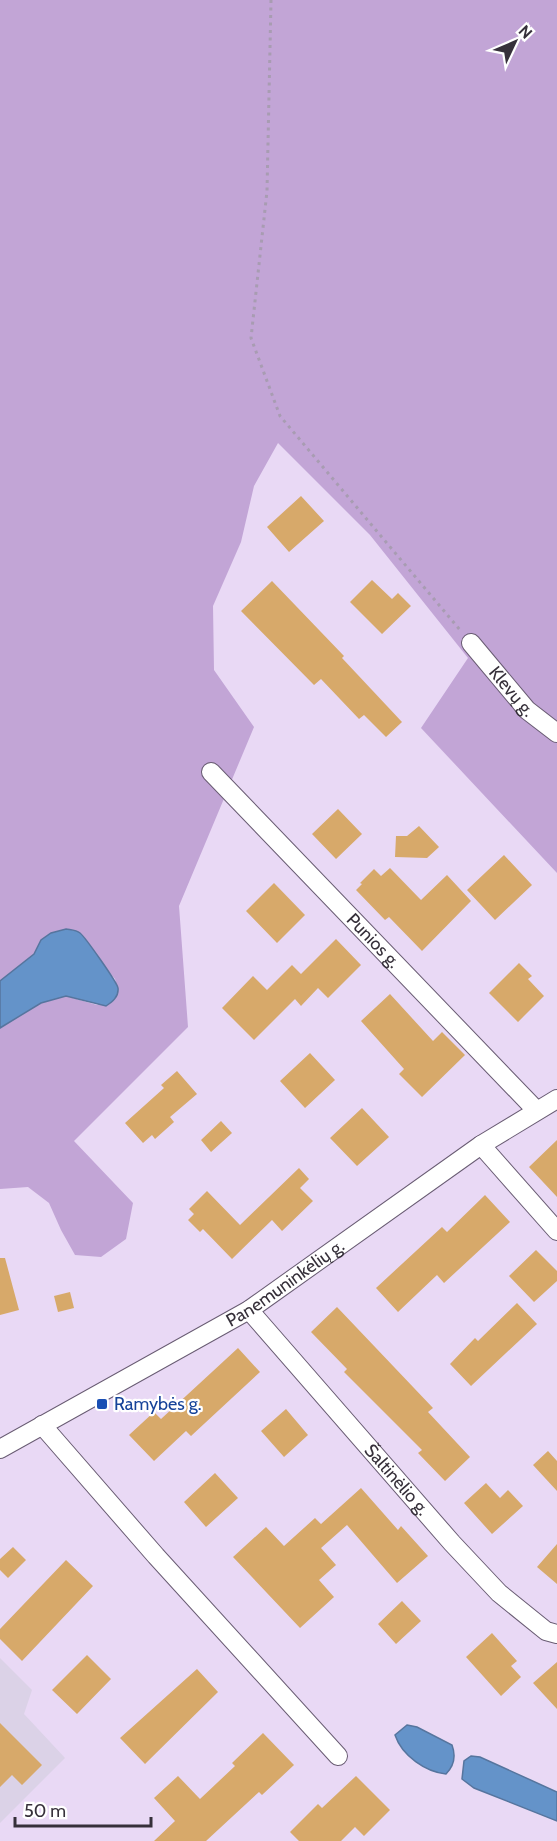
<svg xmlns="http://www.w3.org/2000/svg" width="557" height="1841" font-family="Cabin,sans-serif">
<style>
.commercial{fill:#dbd2e7}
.green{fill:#c2a5d6}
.water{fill:#6493c9;stroke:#56759e;stroke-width:1.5}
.building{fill:#d7a96a}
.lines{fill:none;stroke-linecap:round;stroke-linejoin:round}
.minor-casing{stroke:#695c73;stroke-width:20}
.path{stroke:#a89cb2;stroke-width:3;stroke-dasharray:3 4.5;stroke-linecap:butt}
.minor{stroke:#fff;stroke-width:18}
.transit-dot{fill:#1a4fb4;stroke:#fff;stroke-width:2}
.labels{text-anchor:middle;stroke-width:4.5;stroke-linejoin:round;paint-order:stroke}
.street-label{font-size:18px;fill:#36303a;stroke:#fff}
.transit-label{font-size:18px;fill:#164399;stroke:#fff;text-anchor:start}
</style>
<rect width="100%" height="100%" fill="#e9d9f5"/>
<!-- commercial -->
<path class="commercial" d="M 0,1658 L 32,1690 L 24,1714 L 65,1758 L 0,1823 Z"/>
<!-- green -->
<path class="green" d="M 0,0 L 557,0 L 557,873 L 421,728 L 468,658 L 370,535 L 278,443 L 254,486 L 241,542 L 213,606 L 214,670 L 254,727 L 179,906 L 188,1027 L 74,1141 L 133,1203 L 126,1239 L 101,1257 L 75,1255 L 61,1230 L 49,1203 L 28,1187 L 0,1189 L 0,1028 L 41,1003 L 66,996 L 97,1005 L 118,990 L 115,979 L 100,961 L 84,937 L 41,940 L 34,954 L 0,981 Z"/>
<!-- water -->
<path class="water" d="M 66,929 C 71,930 76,930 80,933 C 85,937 117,982 118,988 C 119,997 112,1002 106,1006 L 66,996 L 41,1003 L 0,1028 L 0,981 L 34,954 L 41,940 L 51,933 Z
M 407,1725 L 417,1727 L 452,1745 C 456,1756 454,1766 446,1774 C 426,1772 402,1756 395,1735 Z
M 471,1756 L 480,1757 L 557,1792 L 557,1821 L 474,1788 L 462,1779 L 464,1761 Z"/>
<!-- building -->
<path class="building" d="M 301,496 L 324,521 L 289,552 L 267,527 Z
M 372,580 L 392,599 L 398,593 L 411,606 L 382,634 L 350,602 Z
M 272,581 L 344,656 L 342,658 L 402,722 L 386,737 L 364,715 L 359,719 L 321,679 L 314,685 L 241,611 Z
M 338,809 L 362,834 L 336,859 L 312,834 Z
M 419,826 L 439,847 L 427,858 L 395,857 L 396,836 L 407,836 Z
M 504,855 L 532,885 L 495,920 L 467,890 Z
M 390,868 L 421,900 L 447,875 L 471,901 L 422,951 L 389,917 L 385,920 L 356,890 L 362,884 L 360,883 L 374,869 L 381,876 Z
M 274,883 L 305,915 L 277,943 L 246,911 Z
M 336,939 L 361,965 L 328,998 L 318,988 L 301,1006 L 295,999 L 254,1040 L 222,1008 L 253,976 L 267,990 L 292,965 L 301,974 Z
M 519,963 L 532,976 L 528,979 L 544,996 L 518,1022 L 489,993 Z
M 390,994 L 433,1041 L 442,1032 L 465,1055 L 422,1097 L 399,1074 L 404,1069 L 361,1021 Z
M 310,1053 L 335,1080 L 305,1108 L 280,1081 Z
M 177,1071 L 197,1094 L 170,1117 L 174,1122 L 155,1139 L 152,1135 L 143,1143 L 125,1123 L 164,1088 L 161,1085 Z
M 362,1108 L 389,1137 L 357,1166 L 330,1138 Z
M 221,1121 L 232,1133 L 211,1152 L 201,1140 Z
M 557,1140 L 557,1197 L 529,1167 Z
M 299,1168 L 309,1179 L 300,1188 L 313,1201 L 282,1231 L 272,1220 L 232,1259 L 203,1229 L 200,1232 L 188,1220 L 194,1214 L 189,1209 L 207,1191 L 240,1225 Z
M 485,1195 L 510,1222 L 444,1283 L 437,1275 L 398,1312 L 376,1288 L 442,1227 L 447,1232 Z
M 536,1250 L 557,1271 L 557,1281 L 534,1302 L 509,1276 Z
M 0,1258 L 5,1258 L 19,1310 L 0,1315 Z
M 70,1292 L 74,1308 L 58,1312 L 54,1296 Z
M 517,1303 L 537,1324 L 471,1386 L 450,1364 L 475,1338 L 478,1341 Z
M 337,1307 L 433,1408 L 428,1412 L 470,1457 L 445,1481 L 418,1453 L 422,1450 L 344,1372 L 347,1369 L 311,1332 Z
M 238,1348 L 260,1372 L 191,1436 L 186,1431 L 154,1461 L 129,1435 L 154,1412 L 161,1419 Z
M 286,1409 L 308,1435 L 284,1457 L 261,1431 Z
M 548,1451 L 557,1461 L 557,1491 L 533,1465 Z
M 215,1473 L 238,1498 L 206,1527 L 184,1502 Z
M 486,1483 L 500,1498 L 508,1490 L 523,1506 L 492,1534 L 464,1503 Z
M 361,1488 L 398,1530 L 401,1526 L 428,1556 L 397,1583 L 347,1525 L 321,1548 L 336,1565 L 319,1580 L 334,1597 L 300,1628 L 233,1557 L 266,1527 L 284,1546 L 315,1518 L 321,1524 Z
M 557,1544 L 557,1584 L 537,1567 Z
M 13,1547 L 26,1560 L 8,1578 L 0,1570 L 0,1559 Z
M 66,1560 L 93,1586 L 22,1661 L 0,1639 L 0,1629 Z
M 402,1601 L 421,1621 L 396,1644 L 378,1624 Z
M 492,1633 L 517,1661 L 511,1666 L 521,1677 L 501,1696 L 466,1657 Z
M 87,1655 L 111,1679 L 77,1714 L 52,1690 Z
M 557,1662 L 557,1709 L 533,1683 Z
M 197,1669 L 218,1692 L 145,1764 L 120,1738 Z
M 0,1723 L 42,1765 L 22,1785 L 12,1775 L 0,1787 Z
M 263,1733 L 294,1765 L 262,1795 L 259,1792 L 206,1841 L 154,1841 L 175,1821 L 154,1798 L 178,1776 L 200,1799 L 235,1766 L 232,1763 Z
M 356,1776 L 390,1810 L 364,1836 L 355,1827 L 341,1841 L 299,1841 L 290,1832 L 318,1804 L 322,1808 Z"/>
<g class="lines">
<!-- minor casing -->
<g class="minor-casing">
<g id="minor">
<path id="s1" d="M 471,643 L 527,710 L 557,733"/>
<path id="s2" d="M 211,772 L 536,1110"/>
<path d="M 481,1145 L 557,1231"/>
<path id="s3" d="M 249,1310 L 452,1543 L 499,1593 L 546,1631 L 557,1634"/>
<path d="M 42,1425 L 156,1556 L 338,1756"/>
<path id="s4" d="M 0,1449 L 249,1310 L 481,1145 L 557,1099"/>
</g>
</g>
<!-- path -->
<path class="path" d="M 271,0 L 267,191 L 251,338 L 280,416 L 460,630"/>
<!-- minor -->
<use href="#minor" class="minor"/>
</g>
<!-- markers -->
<rect class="transit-dot" x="96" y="1398" width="12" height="12" rx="3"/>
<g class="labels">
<!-- street labels -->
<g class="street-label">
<text dy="6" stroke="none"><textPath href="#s1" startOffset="63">Klevų g.</textPath></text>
<text dy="6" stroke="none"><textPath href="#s2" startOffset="234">Punios g.</textPath></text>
<text dy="6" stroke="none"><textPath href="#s4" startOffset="330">Panemuninkėlių g.</textPath></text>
<text dy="6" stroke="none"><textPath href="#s3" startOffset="225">Šaltinėlio g.</textPath></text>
</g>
<!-- transit labels -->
<g class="transit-label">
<text x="114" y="1410">Ramybės g.</text>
</g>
</g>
<!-- north arrow -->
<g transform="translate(515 42) rotate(46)" stroke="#ffffff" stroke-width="4.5" paint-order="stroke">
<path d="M0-4.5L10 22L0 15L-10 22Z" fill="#36303a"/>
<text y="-9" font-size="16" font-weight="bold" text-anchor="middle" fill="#36303a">N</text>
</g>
<!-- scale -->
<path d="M15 1817v9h136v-9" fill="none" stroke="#36303a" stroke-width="3"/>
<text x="24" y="1817" font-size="18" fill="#36303a" stroke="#ffffff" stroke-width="4.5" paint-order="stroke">50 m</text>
</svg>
